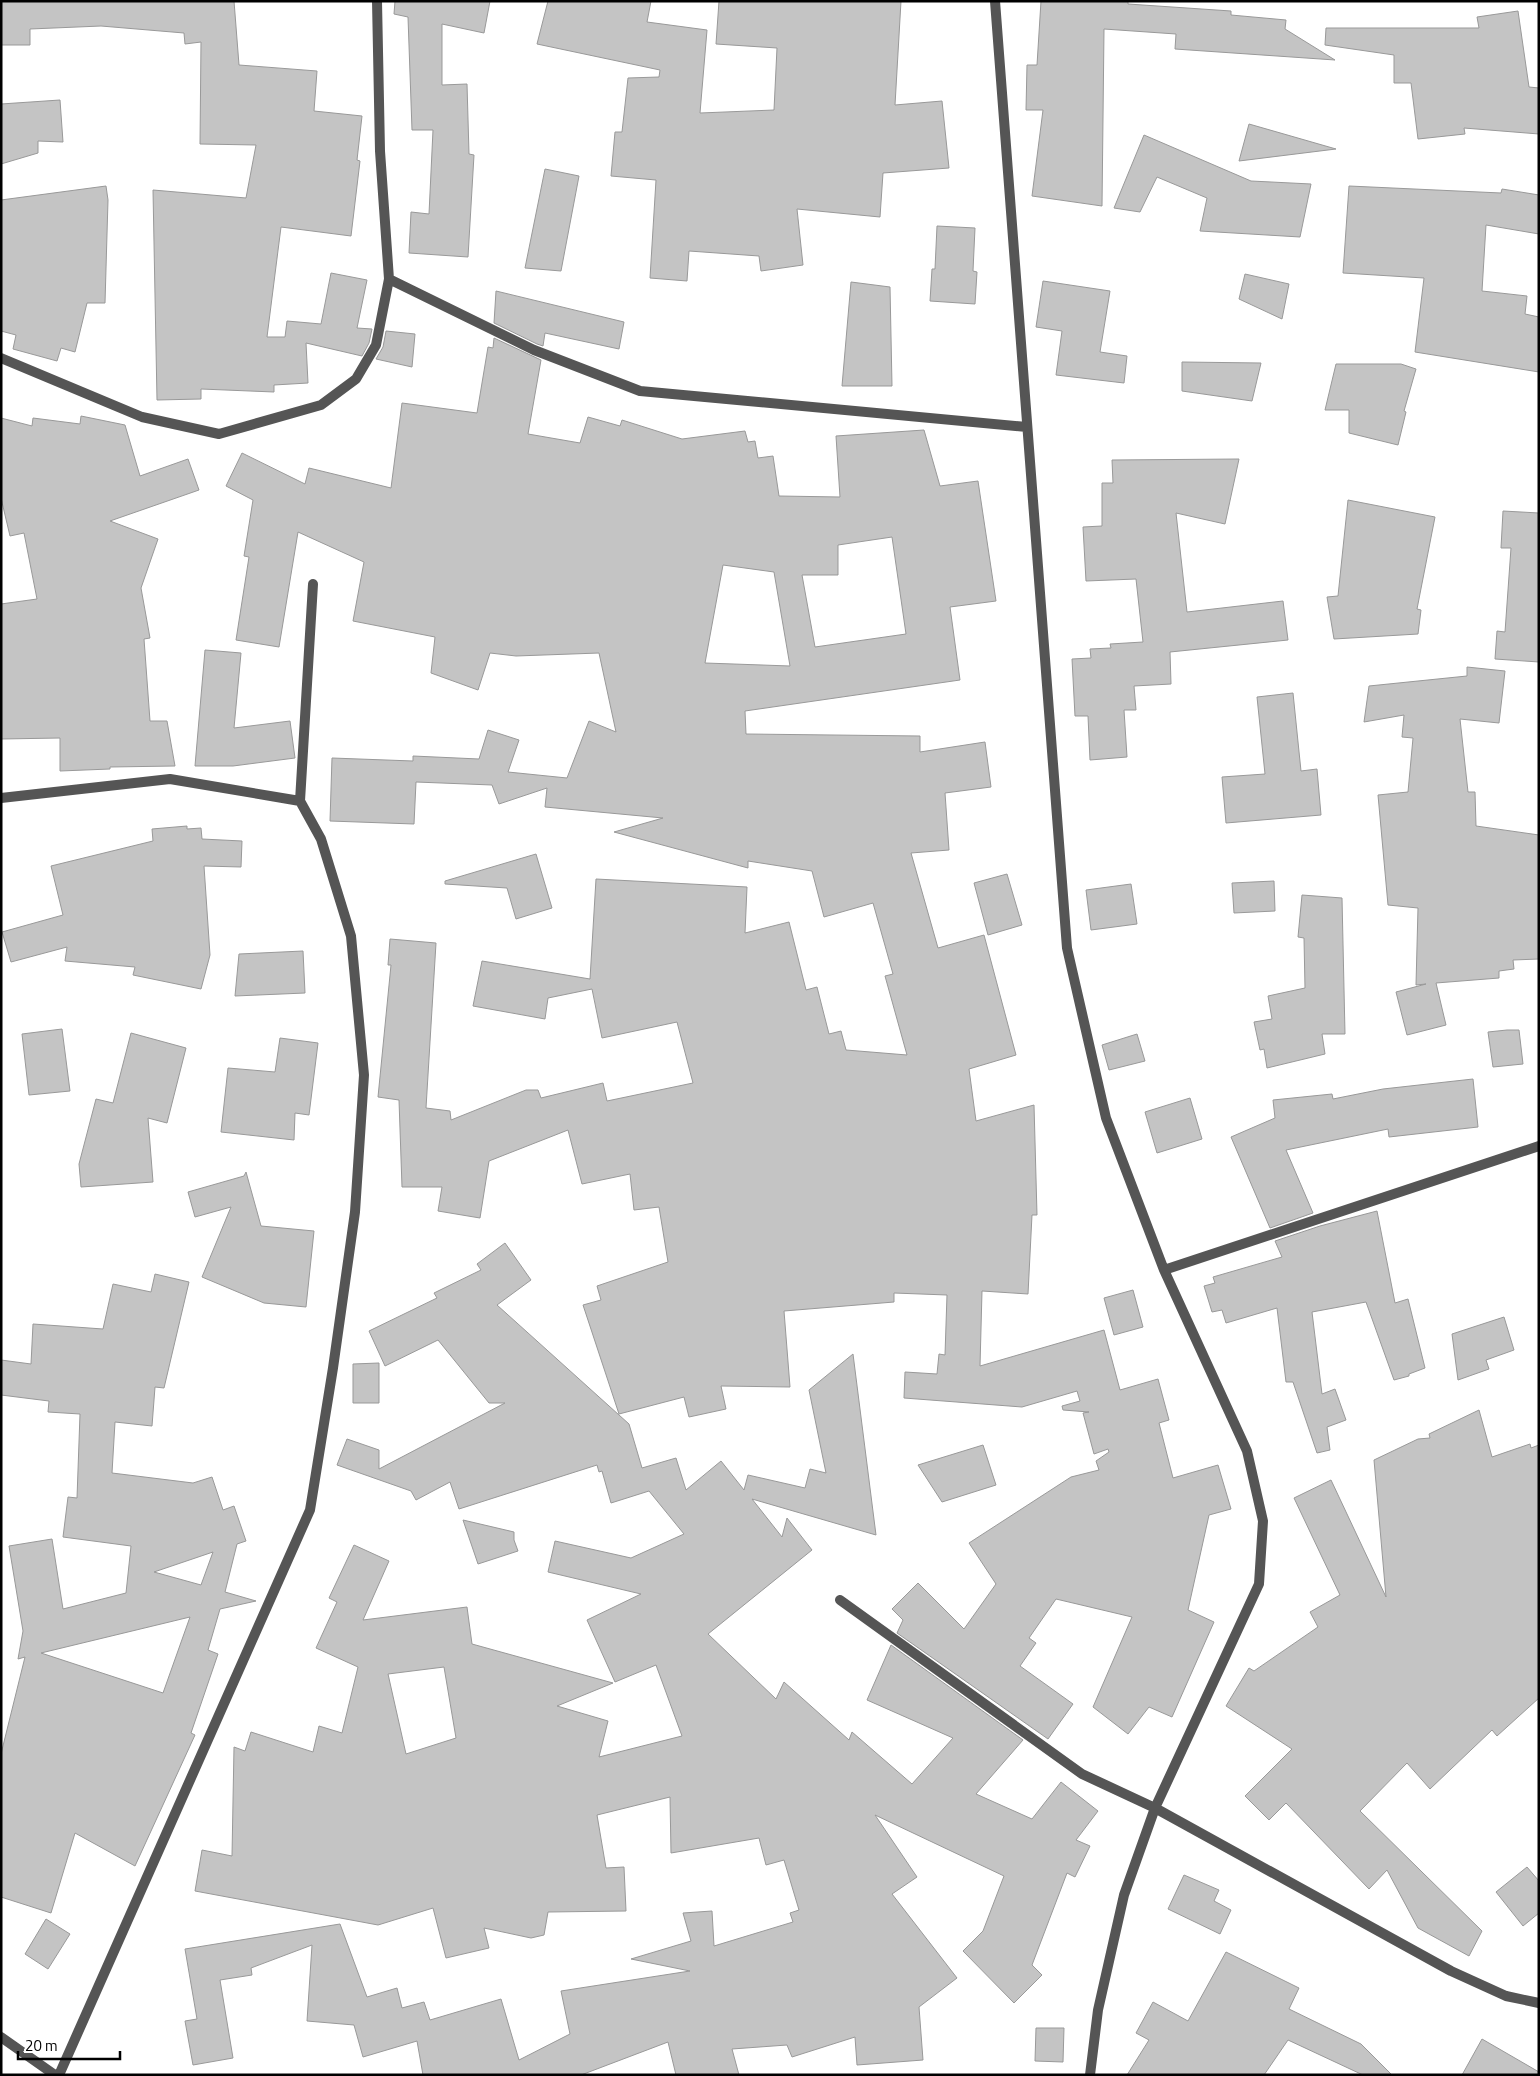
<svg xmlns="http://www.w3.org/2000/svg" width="1540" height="2076" font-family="'Titillium Web',sans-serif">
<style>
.building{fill:#c4c4c4;stroke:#999;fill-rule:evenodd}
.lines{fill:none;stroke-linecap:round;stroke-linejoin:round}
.street{stroke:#555;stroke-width:10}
</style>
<rect width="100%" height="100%" fill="#fff"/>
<!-- building -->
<path class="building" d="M 1,1 L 234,1 L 239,65 L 317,71 L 314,111 L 362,116 L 357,160 L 360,161 L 351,236 L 281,227 L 267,337 L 285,337 L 287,321 L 321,324 L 331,273 L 367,280 L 357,328 L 372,329 L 369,343 L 362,356 L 306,343 L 308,383 L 274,385 L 274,392 L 201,389 L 201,399 L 157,400 L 153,190 L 246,198 L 256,145 L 200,144 L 201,42 L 185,44 L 184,33 L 101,26 L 30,29 L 30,45 L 1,45 Z
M 395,1 L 490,1 L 484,33 L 442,24 L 442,85 L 467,84 L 469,154 L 474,155 L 468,257 L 409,253 L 411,212 L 429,214 L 433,130 L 412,130 L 408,17 L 394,14 Z
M 548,1 L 651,1 L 647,22 L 707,30 L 700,113 L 774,110 L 777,48 L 716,44 L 719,1 L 901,1 L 895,105 L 942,101 L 949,168 L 883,173 L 880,217 L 797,209 L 803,265 L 761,271 L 759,256 L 689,251 L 687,281 L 650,278 L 656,180 L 611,176 L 615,132 L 622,132 L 628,78 L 659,77 L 660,70 L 537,44 Z
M 1041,1 L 1128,1 L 1128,4 L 1231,11 L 1231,15 L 1286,20 L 1285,29 L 1335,60 L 1175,49 L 1176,34 L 1104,29 L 1102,206 L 1032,196 L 1043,110 L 1026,110 L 1027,65 L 1037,65 Z
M 1518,11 L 1529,87 L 1539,88 L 1539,134 L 1464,128 L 1465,134 L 1418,139 L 1411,83 L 1394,83 L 1394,55 L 1325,45 L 1326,28 L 1479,28 L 1477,17 Z
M 60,100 L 63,142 L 38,141 L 38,153 L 1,164 L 1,104 Z
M 1249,124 L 1336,149 L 1239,161 Z
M 1144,135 L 1251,181 L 1311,184 L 1300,237 L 1200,231 L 1207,198 L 1157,177 L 1140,212 L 1114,208 Z
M 545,169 L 579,176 L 561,271 L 525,268 Z
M 106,186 L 108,200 L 105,303 L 87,303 L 75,352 L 61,348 L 57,361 L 13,349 L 16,335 L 1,331 L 1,200 Z
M 1349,186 L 1501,193 L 1502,189 L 1539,195 L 1539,234 L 1486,225 L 1482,291 L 1527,296 L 1525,314 L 1539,317 L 1539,372 L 1415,352 L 1424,278 L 1343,273 Z
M 937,226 L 975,228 L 973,271 L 977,272 L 975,304 L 930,301 L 932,269 L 935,269 Z
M 1245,274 L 1289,284 L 1282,319 L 1239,299 Z
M 1043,281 L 1110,291 L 1100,352 L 1127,356 L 1124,383 L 1056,375 L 1062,331 L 1036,327 Z
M 851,282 L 890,287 L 892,386 L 842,386 Z
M 496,291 L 624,322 L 619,349 L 545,333 L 543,346 L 537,344 L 494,323 Z
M 386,331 L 415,334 L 412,367 L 376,359 L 383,347 Z
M 494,338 L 541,360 L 528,434 L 580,443 L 588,417 L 620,426 L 622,420 L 682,439 L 745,431 L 748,442 L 755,441 L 758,458 L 773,456 L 779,496 L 840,497 L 836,436 L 924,430 L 940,486 L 978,481 L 996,601 L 950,607 L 960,680 L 745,711 L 746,734 L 920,736 L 920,752 L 985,742 L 991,787 L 945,793 L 949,850 L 911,853 L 938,948 L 984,935 L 1016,1055 L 969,1069 L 976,1121 L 1034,1105 L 1037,1215 L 1032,1215 L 1028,1294 L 982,1291 L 980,1366 L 1104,1330 L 1120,1390 L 1158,1379 L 1169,1420 L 1159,1423 L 1173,1478 L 1218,1465 L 1231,1509 L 1209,1515 L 1188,1610 L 1214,1622 L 1172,1717 L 1149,1707 L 1128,1734 L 1093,1707 L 1132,1617 L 1056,1599 L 1029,1638 L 1036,1643 L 1020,1666 L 1073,1704 L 1048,1739 L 897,1633 L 903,1620 L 892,1609 L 918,1583 L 964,1629 L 996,1584 L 969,1543 L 1071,1477 L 1099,1470 L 1096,1461 L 1109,1452 L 1108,1449 L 1094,1454 L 1083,1413 L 1089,1412 L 1063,1410 L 1062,1406 L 1080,1401 L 1077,1391 L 1022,1407 L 904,1398 L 905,1372 L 937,1374 L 939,1354 L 945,1355 L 947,1295 L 894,1293 L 894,1302 L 784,1311 L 790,1387 L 721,1386 L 726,1409 L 689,1417 L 684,1397 L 619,1414 L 583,1305 L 601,1300 L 597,1286 L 668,1262 L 659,1207 L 634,1210 L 630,1174 L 582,1184 L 568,1130 L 489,1161 L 480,1218 L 438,1211 L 442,1187 L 402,1187 L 399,1100 L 378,1097 L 391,965 L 388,965 L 390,939 L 436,943 L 426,1108 L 450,1111 L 451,1120 L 526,1090 L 538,1090 L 541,1098 L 603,1083 L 607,1101 L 693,1083 L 677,1022 L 602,1038 L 592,989 L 548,998 L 545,1019 L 473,1006 L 482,961 L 590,979 L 596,879 L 747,887 L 745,933 L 789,922 L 806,990 L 817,987 L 829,1034 L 841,1031 L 846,1050 L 907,1055 L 885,976 L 893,974 L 873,903 L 824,917 L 812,871 L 748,861 L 748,868 L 614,832 L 663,818 L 545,807 L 547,788 L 499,804 L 492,785 L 416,782 L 414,824 L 330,821 L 332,758 L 413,761 L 413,756 L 479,759 L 488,730 L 519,740 L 508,772 L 567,778 L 589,721 L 616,732 L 599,653 L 516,656 L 490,653 L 478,690 L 431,673 L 435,637 L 353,621 L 364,562 L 298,532 L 279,647 L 236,640 L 249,557 L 244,556 L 253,500 L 226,486 L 242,453 L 305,484 L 309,468 L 391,488 L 402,403 L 477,413 L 488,347 L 493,348 ZM 892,537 L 906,634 L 815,647 L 802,575 L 838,575 L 838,545 ZM 723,565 L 774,572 L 790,666 L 705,663 Z
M 1182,362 L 1261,363 L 1252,401 L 1182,391 Z
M 1336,364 L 1401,364 L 1416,369 L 1404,411 L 1406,412 L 1398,445 L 1349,433 L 1349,410 L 1325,410 Z
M 81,416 L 125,425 L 140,476 L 188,459 L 199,490 L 110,521 L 158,539 L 141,588 L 150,638 L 144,639 L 150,721 L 167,721 L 175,766 L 110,767 L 110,769 L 60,771 L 60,738 L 1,739 L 1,604 L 37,599 L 24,533 L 10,536 L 1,498 L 1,418 L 32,426 L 33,418 L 80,424 Z
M 1239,459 L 1225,524 L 1176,513 L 1187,612 L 1283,601 L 1288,640 L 1170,652 L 1171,684 L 1134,686 L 1136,710 L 1124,710 L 1127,757 L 1090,760 L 1088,716 L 1075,716 L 1072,659 L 1091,658 L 1090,649 L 1111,648 L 1110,644 L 1143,642 L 1136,579 L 1086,581 L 1083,527 L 1102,526 L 1102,483 L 1113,483 L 1112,460 Z
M 1348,500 L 1435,517 L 1417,609 L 1421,610 L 1418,634 L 1334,639 L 1327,597 L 1338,596 Z
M 1503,511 L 1539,513 L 1539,662 L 1495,659 L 1497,631 L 1505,632 L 1511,548 L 1501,548 Z
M 205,650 L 241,653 L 234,728 L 290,721 L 295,758 L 233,766 L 195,766 Z
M 1467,667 L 1505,671 L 1499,723 L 1460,719 L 1468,792 L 1475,792 L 1476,826 L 1539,835 L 1539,959 L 1513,960 L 1514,969 L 1499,971 L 1499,978 L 1436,983 L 1446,1025 L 1407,1035 L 1396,992 L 1426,984 L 1416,985 L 1418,908 L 1388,905 L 1378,795 L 1408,792 L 1413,738 L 1402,737 L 1404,715 L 1364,722 L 1369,686 L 1467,676 Z
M 1293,693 L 1301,771 L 1317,769 L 1321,815 L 1226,823 L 1222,777 L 1265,774 L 1257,697 Z
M 187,826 L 187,829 L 201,828 L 202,839 L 242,841 L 241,867 L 204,866 L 210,955 L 201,989 L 133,975 L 135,967 L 65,961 L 67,947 L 11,962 L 2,932 L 63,915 L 51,866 L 153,841 L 152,829 Z
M 536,854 L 552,908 L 516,919 L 507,888 L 445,884 L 445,881 Z
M 1007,874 L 1022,925 L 988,935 L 974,883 Z
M 1274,881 L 1275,911 L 1234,913 L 1232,883 Z
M 1131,884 L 1137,924 L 1091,930 L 1086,890 Z
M 1302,895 L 1342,898 L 1345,1034 L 1322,1034 L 1325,1054 L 1267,1068 L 1264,1049 L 1260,1050 L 1254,1022 L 1272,1019 L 1268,996 L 1305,988 L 1304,938 L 1298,937 Z
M 303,951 L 305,993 L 235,996 L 239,954 Z
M 62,1029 L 70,1091 L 29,1095 L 22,1034 Z
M 1507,1030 L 1519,1030 L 1523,1064 L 1493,1067 L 1488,1032 Z
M 131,1033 L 186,1048 L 167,1123 L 148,1118 L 153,1182 L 81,1187 L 79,1164 L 96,1099 L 113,1103 Z
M 1137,1034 L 1145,1061 L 1109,1070 L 1102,1045 Z
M 280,1038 L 318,1043 L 309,1115 L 295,1113 L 294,1140 L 221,1132 L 228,1068 L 275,1072 Z
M 1473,1079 L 1478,1127 L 1389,1137 L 1388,1129 L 1286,1150 L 1313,1213 L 1270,1228 L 1231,1137 L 1275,1118 L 1273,1100 L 1332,1094 L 1333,1099 L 1383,1089 Z
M 1190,1098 L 1202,1139 L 1157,1153 L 1145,1112 Z
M 246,1172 L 261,1226 L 314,1231 L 306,1307 L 264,1303 L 202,1277 L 231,1207 L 195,1217 L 188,1192 L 244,1176 Z
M 1377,1211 L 1395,1303 L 1408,1299 L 1425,1368 L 1409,1374 L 1409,1376 L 1394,1380 L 1366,1302 L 1312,1312 L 1322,1394 L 1335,1389 L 1346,1420 L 1327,1427 L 1330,1450 L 1317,1453 L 1293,1382 L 1286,1382 L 1277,1308 L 1226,1323 L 1222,1310 L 1212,1312 L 1204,1286 L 1215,1283 L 1213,1277 L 1282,1257 L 1275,1241 L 1320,1226 Z
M 505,1243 L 531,1280 L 497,1305 L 629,1424 L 642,1468 L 676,1458 L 686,1490 L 721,1461 L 744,1490 L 748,1475 L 805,1488 L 810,1469 L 826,1473 L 809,1390 L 853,1354 L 876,1535 L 752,1499 L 782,1537 L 787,1518 L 812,1550 L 708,1634 L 776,1699 L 784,1682 L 849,1740 L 852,1732 L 912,1784 L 953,1738 L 867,1700 L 891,1645 L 1023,1740 L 976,1794 L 1032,1819 L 1061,1782 L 1098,1811 L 1076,1840 L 1090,1846 L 1075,1877 L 1067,1873 L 1032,1965 L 1042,1975 L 1014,2003 L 963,1951 L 983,1931 L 1004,1876 L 875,1815 L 917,1877 L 892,1894 L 957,1978 L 919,2007 L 923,2060 L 857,2065 L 855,2037 L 792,2057 L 787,2045 L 732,2049 L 739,2075 L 676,2075 L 668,2042 L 581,2075 L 423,2075 L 417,2041 L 363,2057 L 354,2025 L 307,2021 L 312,1945 L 251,1968 L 252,1975 L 220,1980 L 233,2058 L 193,2065 L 185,2021 L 197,2019 L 185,1949 L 340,1924 L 367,1997 L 397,1988 L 402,2008 L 424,2002 L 430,2020 L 501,1999 L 519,2060 L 570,2034 L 561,1991 L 690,1971 L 631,1959 L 691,1941 L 683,1913 L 712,1911 L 714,1946 L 793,1922 L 790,1913 L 799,1910 L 784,1860 L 766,1865 L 759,1838 L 671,1853 L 670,1797 L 597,1815 L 606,1868 L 624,1867 L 626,1911 L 548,1912 L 544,1935 L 531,1938 L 484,1928 L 489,1948 L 446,1958 L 433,1908 L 378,1925 L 195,1891 L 202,1850 L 232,1856 L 234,1747 L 245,1751 L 251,1732 L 313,1752 L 319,1726 L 342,1733 L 358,1667 L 316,1648 L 337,1602 L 329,1598 L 354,1545 L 389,1561 L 363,1620 L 467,1607 L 472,1644 L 613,1683 L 557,1706 L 608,1721 L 599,1757 L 682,1736 L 656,1665 L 615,1682 L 587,1620 L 641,1594 L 548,1572 L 555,1541 L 631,1558 L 684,1534 L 649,1491 L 611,1503 L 602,1471 L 599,1472 L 597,1465 L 459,1509 L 450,1482 L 416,1500 L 411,1491 L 337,1465 L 347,1439 L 379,1450 L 379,1469 L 505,1403 L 489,1403 L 438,1340 L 385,1366 L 369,1331 L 437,1298 L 434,1293 L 481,1270 L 477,1264 ZM 444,1667 L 456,1738 L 406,1754 L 388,1674 Z
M 155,1274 L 189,1282 L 164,1388 L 155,1387 L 152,1426 L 115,1422 L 112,1473 L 193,1483 L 212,1477 L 223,1510 L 234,1506 L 246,1541 L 237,1544 L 225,1592 L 256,1601 L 220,1609 L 208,1650 L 218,1654 L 191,1733 L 195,1735 L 135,1866 L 75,1833 L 51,1913 L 1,1897 L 1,1754 L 25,1657 L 18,1659 L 23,1631 L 9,1546 L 52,1539 L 63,1609 L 126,1593 L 131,1546 L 63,1537 L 68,1497 L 77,1498 L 80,1414 L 48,1412 L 49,1401 L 1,1395 L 1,1360 L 31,1364 L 33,1324 L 103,1329 L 113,1284 L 151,1292 ZM 213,1552 L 201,1585 L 154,1572 ZM 190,1617 L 163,1693 L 41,1653 Z
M 1133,1290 L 1143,1327 L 1114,1335 L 1104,1298 Z
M 1504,1317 L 1514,1350 L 1486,1360 L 1489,1369 L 1458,1380 L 1452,1334 Z
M 379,1363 L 379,1403 L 353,1403 L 353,1364 Z
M 1479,1410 L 1492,1457 L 1530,1444 L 1531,1448 L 1539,1445 L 1539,1698 L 1497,1736 L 1492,1730 L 1430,1789 L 1407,1763 L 1360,1811 L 1482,1931 L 1469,1956 L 1418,1928 L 1387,1870 L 1369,1889 L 1286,1803 L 1269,1820 L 1245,1796 L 1292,1749 L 1226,1706 L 1249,1668 L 1254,1671 L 1318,1627 L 1310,1612 L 1340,1595 L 1294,1498 L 1331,1480 L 1386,1597 L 1374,1460 L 1418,1439 L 1430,1438 L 1429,1434 Z
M 983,1445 L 996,1485 L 942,1502 L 918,1465 Z
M 463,1520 L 514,1532 L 514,1540 L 518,1551 L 478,1564 Z
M 1527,1867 L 1539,1881 L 1539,1913 L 1523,1926 L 1496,1892 Z
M 1184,1875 L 1219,1890 L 1214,1901 L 1231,1910 L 1220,1934 L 1168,1909 Z
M 46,1919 L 70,1934 L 48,1969 L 25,1954 Z
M 1226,1952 L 1299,1988 L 1289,2009 L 1361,2044 L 1392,2075 L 1363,2075 L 1288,2040 L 1264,2075 L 1127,2075 L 1149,2040 L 1136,2033 L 1153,2002 L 1188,2021 Z
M 1036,2028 L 1064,2028 L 1063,2062 L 1035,2061 Z
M 1482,2039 L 1539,2072 L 1539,2075 L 1462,2075 Z"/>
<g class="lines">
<!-- street -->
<path class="street" d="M 995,1 L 1067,948 L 1106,1118 L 1164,1270 L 1247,1451 L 1263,1521 L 1259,1584 L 1155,1808 L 1124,1895 L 1098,2010 L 1090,2075
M 389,279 L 534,350 L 640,391 L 1027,427
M 1,358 L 142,417 L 219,434 L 321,405 L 356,379 L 376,345 L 389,279 L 380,151 L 377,1
M 1,798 L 170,779 L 300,801 L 321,839 L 351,936 L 364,1075 L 355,1212 L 333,1368 L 310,1510 L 59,2075
M 300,801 L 313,584
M 1164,1270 L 1539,1146
M 840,1600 L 1082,1774 L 1155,1808 L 1451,1971 L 1506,1996 L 1539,2003
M 1,2037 L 55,2075"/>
</g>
<!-- border -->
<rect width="1540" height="2076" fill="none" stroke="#000000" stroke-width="5"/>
<!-- scale -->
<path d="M18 2051v8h102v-8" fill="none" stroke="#000000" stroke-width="2.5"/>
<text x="25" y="2051" font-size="15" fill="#000000" stroke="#ffffff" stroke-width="4" paint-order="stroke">20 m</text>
</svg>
